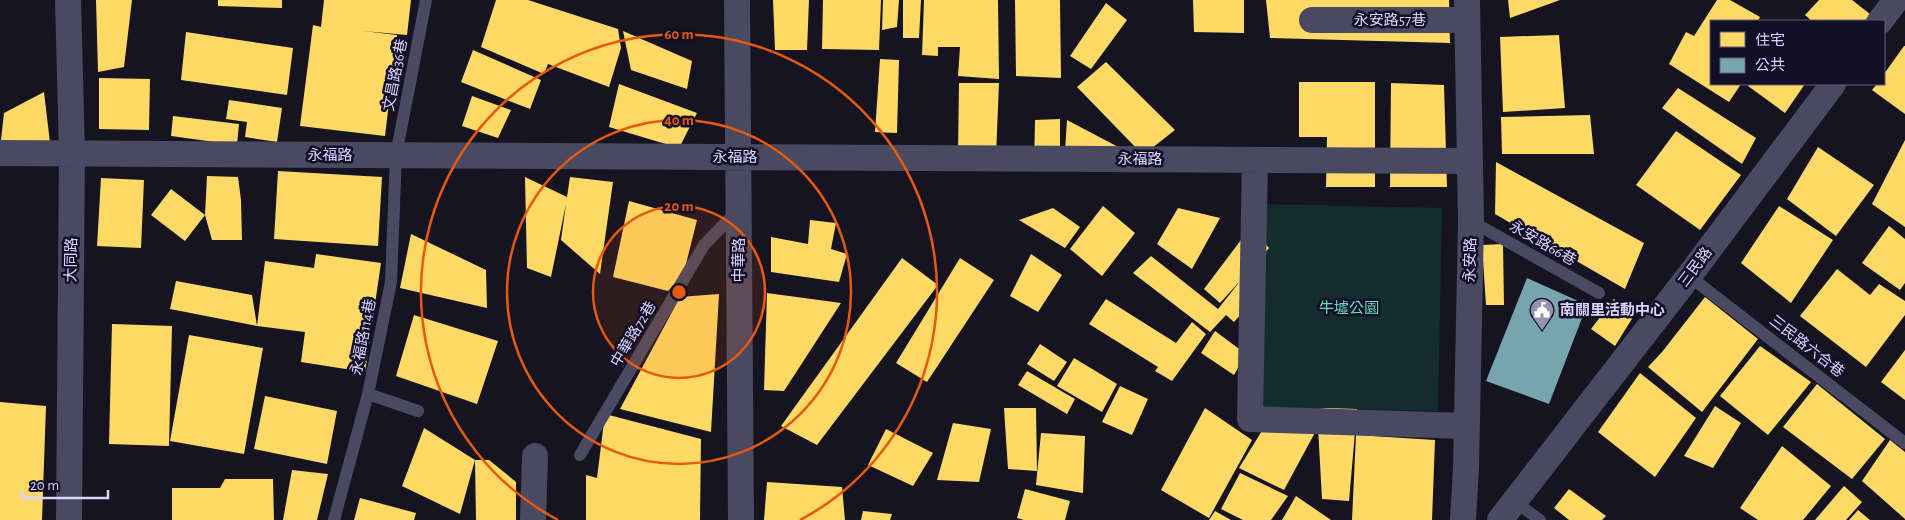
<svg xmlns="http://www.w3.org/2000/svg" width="1905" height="520" font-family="'Alegreya Sans','Noto Sans TC',sans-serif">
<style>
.green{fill:#132c2d}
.homes{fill:#ffd966}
.public{fill:#76a5af}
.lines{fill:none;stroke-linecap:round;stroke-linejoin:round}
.service{stroke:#4a4962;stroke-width:12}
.minor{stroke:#4a4962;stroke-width:26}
.ring{fill:none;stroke:#e8590c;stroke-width:2.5}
.labels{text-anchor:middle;stroke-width:5;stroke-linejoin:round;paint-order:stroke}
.street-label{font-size:15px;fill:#d9d4ff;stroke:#130f26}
.park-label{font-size:15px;fill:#5fe0c0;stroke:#130f26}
.poi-label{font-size:15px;font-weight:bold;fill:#d9d4ff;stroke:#130f26;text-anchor:start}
.centre{fill:#e8590c;stroke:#130f26;stroke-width:2.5}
.ring-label{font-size:15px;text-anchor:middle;font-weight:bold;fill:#e8590c;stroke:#130f26;stroke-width:5;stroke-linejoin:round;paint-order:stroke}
</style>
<rect width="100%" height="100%" fill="#161421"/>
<!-- green -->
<path class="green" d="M 1260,204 L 1442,208 L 1438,411 L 1256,407 Z"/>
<!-- homes -->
<path class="homes" d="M 96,0 L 132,0 L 124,67 L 98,72 Z
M 218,0 L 282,0 L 282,8 L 218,6 Z
M 324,0 L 411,0 L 407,35 L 363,31 L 397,35 L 385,136 L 300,126 L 313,25 L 321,27 Z
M 496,0 L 528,0 L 618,29 L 621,48 L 609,87 L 548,64 L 544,74 L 481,47 Z
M 773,0 L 809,0 L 807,50 L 775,50 Z
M 823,0 L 881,0 L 879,50 L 822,49 Z
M 883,0 L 899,0 L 897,27 L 882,30 Z
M 903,0 L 921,0 L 919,38 L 903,38 Z
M 924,0 L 998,0 L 999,79 L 958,76 L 960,47 L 938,47 L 938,56 L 922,55 Z
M 1015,0 L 1060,0 L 1061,78 L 1016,76 Z
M 1193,0 L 1244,0 L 1244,33 L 1194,32 Z
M 1266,0 L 1449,0 L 1450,43 L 1270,38 Z
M 1508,0 L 1560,0 L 1510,18 Z
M 1717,0 L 1730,0 L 1760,17 L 1758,21 L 1711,21 L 1711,84 L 1741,84 L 1729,102 L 1669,64 L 1686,32 L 1694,36 Z
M 1819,0 L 1852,0 L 1870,14 L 1865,21 L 1812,21 L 1805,15 Z
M 1106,3 L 1127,20 L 1091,69 L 1070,56 Z
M 623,31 L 692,61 L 687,89 L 631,70 Z
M 186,32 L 293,48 L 287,95 L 181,80 Z
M 1559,35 L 1565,108 L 1503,112 L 1500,37 Z
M 1904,46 L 1905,46 L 1905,114 L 1872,90 L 1877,84 L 1884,84 L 1884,74 Z
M 473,50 L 541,80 L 530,109 L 461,82 Z
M 880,59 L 899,60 L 897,133 L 875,132 Z
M 1106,62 L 1175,130 L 1143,155 L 1077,87 Z
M 99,78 L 150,79 L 149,130 L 99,129 Z
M 1299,82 L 1375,82 L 1375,187 L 1326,187 L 1327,137 L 1299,137 Z
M 959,83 L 999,83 L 996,156 L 958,153 Z
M 1391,83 L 1444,85 L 1447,187 L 1390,187 Z
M 619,84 L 697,113 L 679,148 L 609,127 Z
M 1749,84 L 1805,84 L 1785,113 L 1748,86 Z
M 1678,88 L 1756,138 L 1742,164 L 1662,108 Z
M 44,92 L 50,143 L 1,140 L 4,113 Z
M 472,96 L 511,110 L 498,138 L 462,126 Z
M 229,100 L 282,108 L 277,142 L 245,137 L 247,122 L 226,119 Z
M 1590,115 L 1594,154 L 1502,154 L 1501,117 Z
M 173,116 L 239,124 L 237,145 L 171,136 Z
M 1060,119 L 1060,169 L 1034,169 L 1035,120 Z
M 1067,120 L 1141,159 L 1064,167 Z
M 1676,131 L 1741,175 L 1700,230 L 1636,185 Z
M 1905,140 L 1905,227 L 1872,204 Z
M 1818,147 L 1874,185 L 1836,236 L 1787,199 Z
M 1496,162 L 1644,243 L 1625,289 L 1495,214 Z
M 278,171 L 382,177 L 378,246 L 274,239 Z
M 207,176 L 238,177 L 241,200 L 242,240 L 212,240 L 205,215 L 185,241 L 151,215 L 171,189 L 205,215 Z
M 525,177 L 567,197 L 570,177 L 613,182 L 600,274 L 561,240 L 566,204 L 551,277 L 527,268 Z
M 101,178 L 144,180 L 141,248 L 97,246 Z
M 629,201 L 697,220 L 683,276 L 668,291 L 613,277 Z
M 1103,206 L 1135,233 L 1102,276 L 1070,249 Z
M 1779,206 L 1833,240 L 1791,303 L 1741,263 Z
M 1053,208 L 1080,227 L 1065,248 L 1019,220 Z
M 1178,208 L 1220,218 L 1192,269 L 1157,244 Z
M 810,220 L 836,223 L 831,249 L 847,254 L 839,282 L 771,272 L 771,237 L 808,244 Z
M 1889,226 L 1905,239 L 1905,283 L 1900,290 L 1862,263 Z
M 1250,228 L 1269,248 L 1244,276 L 1260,293 L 1234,322 L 1226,315 L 1210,332 L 1133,273 L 1151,256 L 1218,309 L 1241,280 L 1220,303 L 1204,289 Z
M 411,234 L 486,270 L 487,308 L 400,288 Z
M 1503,244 L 1504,305 L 1486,305 L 1482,245 Z
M 316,254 L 381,263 L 365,372 L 301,362 L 305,332 L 257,326 L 265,261 L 314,268 Z
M 1031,254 L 1062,275 L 1038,312 L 1010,296 Z
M 902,258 L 938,285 L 817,445 L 781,426 Z
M 960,258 L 994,280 L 927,382 L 896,363 Z
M 1837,269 L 1870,295 L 1879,284 L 1905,301 L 1905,315 L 1866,367 L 1800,316 Z
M 176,281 L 252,295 L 257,326 L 170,309 Z
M 767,293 L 841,303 L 784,391 L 764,390 Z
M 719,294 L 711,432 L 620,409 L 680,297 Z
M 1705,297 L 1758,339 L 1702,412 L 1648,367 L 1662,352 Z
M 1106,299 L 1176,343 L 1192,322 L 1206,334 L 1172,381 L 1155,371 L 1158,367 L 1089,324 Z
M 1614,299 L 1635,314 L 1615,346 L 1591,329 Z
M 414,315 L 498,341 L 477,404 L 396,376 Z
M 112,324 L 172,326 L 169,446 L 109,444 Z
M 1215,331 L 1246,354 L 1234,375 L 1201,353 Z
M 189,335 L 263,348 L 244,454 L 170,441 Z
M 1040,344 L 1067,362 L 1054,381 L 1027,364 Z
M 1760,346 L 1811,382 L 1768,435 L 1720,396 Z
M 1905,350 L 1905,400 L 1881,382 Z
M 1074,358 L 1117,384 L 1102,412 L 1057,386 Z
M 1027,371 L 1075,399 L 1067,414 L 1018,385 Z
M 1640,373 L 1696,418 L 1655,477 L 1598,432 Z
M 1817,384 L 1885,439 L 1852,479 L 1783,427 Z
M 1120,386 L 1148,399 L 1132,435 L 1102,422 Z
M 265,396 L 337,411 L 327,464 L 254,449 Z
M 0,402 L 46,406 L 42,520 L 0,520 Z
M 1715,406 L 1741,423 L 1713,468 L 1684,456 Z
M 1004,408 L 1036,408 L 1037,471 L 1008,469 Z
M 1205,408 L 1252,440 L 1209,518 L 1161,490 Z
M 1328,408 L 1357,409 L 1349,501 L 1322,499 L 1318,427 L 1284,490 L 1239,468 L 1273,413 Z
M 605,414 L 701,439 L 700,520 L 586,520 L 586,475 L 597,478 Z
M 953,423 L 991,429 L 979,482 L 937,480 Z
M 424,428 L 475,460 L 460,514 L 402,486 Z
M 886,429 L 933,453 L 913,486 L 868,465 Z
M 1041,433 L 1085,436 L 1083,493 L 1036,485 Z
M 1356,435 L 1435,440 L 1432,520 L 1352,520 Z
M 1890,440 L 1905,452 L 1905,519 L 1862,481 Z
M 1782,446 L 1831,486 L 1803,520 L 1758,520 L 1740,508 Z
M 475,460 L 489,460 L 516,482 L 516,520 L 476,520 Z
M 292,470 L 328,474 L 317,520 L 283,520 Z
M 1240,473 L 1288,496 L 1271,520 L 1243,520 L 1221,509 Z
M 225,479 L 273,479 L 274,520 L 172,520 L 172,488 L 220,488 Z
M 767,482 L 842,487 L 845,520 L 764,520 Z
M 1844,486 L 1862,502 L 1846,520 L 1815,520 Z
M 1025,489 L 1070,501 L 1065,520 L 1024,520 L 1017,518 Z
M 1569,489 L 1606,516 L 1602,520 L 1569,520 L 1554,508 Z
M 1296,496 L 1331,520 L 1282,520 Z
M 360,498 L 416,513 L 414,520 L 354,520 Z
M 1858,510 L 1870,520 L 1849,520 Z
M 863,511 L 892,514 L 890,520 L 861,520 Z
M 1215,511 L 1231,520 L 1209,520 Z"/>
<!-- public -->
<path class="public" d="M 1527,278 L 1587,305 L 1549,404 L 1486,381 Z"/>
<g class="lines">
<!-- service -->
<path class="service" d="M 1471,221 L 1599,293
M 1689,276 L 1905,443
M 368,394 L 418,411
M 580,455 L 704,245 L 737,211
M 1515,502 L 1540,520
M 334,520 L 368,394 L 391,282 L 396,155 L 426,0"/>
<!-- minor -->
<path class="minor" d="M 68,0 L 72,154 L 69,520
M 737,0 L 741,520
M 1312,20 L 1467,20
M 1880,21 L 1896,0
M 0,153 L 1470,161
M 1255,160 L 1250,419 L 1466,426
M 533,520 L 535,456
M 1463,520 L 1466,468 L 1471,221 L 1467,0
M 1500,520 L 1689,276 L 1833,84"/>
</g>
<!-- distance rings -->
<circle cx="679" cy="292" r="86" fill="#e8590c" fill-opacity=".12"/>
<g class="ring">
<circle cx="679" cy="292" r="86"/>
<circle cx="679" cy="292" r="172"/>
<path d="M558 520A258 258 0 1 1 800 520"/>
</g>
<!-- icons -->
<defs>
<g id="civic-pin" transform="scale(1.25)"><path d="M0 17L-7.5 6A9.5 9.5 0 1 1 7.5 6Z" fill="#9591b1" stroke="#130f26"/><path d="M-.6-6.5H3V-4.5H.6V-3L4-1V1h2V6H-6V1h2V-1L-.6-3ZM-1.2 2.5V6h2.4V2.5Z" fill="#fff"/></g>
</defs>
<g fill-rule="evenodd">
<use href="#civic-pin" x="1542" y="310"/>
</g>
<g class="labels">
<!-- street labels -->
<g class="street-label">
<text x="1390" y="25">永安路57巷</text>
<text transform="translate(395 75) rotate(-79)" y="5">文昌路36巷</text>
<text x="330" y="160">永福路</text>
<text x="735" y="162">永福路</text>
<text x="1140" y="164">永福路</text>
<text transform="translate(1543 243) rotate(30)" y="5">永安路66巷</text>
<text transform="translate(71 260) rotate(-89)" y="5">大同路</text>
<text transform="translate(739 260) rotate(-90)" y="5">中華路</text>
<text transform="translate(1470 260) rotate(-89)" y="5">永安路</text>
<text transform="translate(1695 267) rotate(-53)" y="5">三民路</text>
<text transform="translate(633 334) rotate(-59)" y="5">中華路72巷</text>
<text transform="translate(363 337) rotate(-79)" y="5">永福路114巷</text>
<text transform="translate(1807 346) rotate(38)" y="5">三民路六合巷</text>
</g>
<!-- park labels -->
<g class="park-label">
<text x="1349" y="313">牛墟公園</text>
</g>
<!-- poi labels -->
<g class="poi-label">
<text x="1560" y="315">南關里活動中心</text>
</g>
</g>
<circle cx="679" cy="292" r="8" class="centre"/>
<g class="ring-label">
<text x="679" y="39">60 m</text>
<text x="679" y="125">40 m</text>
<text x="679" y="211">20 m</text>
</g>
<!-- legend -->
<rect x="1710" y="20" width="175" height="65" fill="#130f26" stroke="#625e7d"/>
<rect x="1720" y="32" width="25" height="15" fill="#ffd966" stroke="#625e7d"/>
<text x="1755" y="45" font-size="15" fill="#d9d4ff">住宅</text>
<rect x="1720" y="58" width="25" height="15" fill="#76a5af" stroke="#625e7d"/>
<text x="1755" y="70" font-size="15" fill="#d9d4ff">公共</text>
<!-- scale -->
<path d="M22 490v8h86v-8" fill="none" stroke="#d9d4ff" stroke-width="2.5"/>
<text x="30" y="490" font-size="15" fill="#d9d4ff" stroke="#130f26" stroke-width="4" paint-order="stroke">20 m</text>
</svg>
